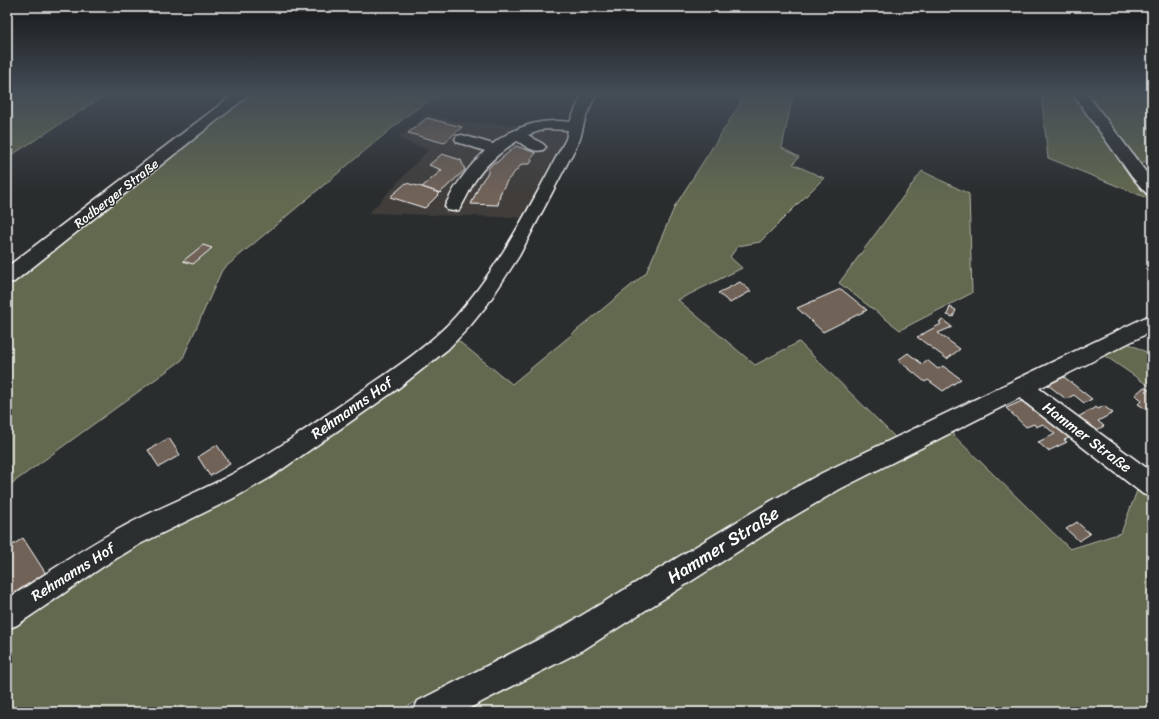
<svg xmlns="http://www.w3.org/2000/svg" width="1159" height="719" font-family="Sriracha,sans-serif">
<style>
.built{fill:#3f3d3b}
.green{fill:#62694f;stroke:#b0b4a7}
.building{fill:#716258;stroke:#fff}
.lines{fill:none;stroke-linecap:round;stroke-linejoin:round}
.minor-casing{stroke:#fff;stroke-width:3}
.major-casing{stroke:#fff;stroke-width:3}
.minor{fill:#2a2d2e;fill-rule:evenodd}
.major{fill:#2a2d2e;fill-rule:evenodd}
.labels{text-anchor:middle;stroke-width:3;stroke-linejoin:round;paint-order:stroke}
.far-street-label{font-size:13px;fill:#fff;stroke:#2a2d2e}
.street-label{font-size:15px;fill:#fff;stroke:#2a2d2e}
.near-street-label{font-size:18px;fill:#fff;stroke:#2a2d2e}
</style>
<rect width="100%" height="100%" fill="#2a2d2e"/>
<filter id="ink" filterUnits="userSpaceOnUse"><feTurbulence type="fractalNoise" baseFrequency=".025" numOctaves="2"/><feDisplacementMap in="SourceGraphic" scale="8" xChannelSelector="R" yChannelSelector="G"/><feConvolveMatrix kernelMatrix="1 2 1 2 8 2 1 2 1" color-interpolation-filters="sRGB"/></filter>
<g filter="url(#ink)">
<!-- built -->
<path class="built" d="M 427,115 L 460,122 L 523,125 L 553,119 L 575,120 L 574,129 L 528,218 L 369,213 L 428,150 L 398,138 Z"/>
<!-- green -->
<path class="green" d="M 7,94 L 107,94 L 7,158 Z
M 248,94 L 440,94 L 409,114 L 222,270 L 182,360 L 7,487 L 7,281 Z
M 742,94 L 793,94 L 782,148 L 799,157 L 793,164 L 824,178 L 760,242 L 738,246 L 730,257 L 742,268 L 678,300 L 755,365 L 799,342 L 897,439 L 948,430 L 1070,549 L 1121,533 L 1141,480 L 1152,490 L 1152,712 L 437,712 L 702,575 L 684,561 L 397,712 L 7,712 L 7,622 L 155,528 L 268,470 L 446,331 L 512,384 L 646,273 L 675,206 L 740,104 Z
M 1041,94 L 1152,94 L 1152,162 L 1125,162 L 1152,196 L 1152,200 L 1048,158 Z
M 922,171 L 969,194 L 972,293 L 900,330 L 839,283 Z
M 1126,342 L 1152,355 L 1152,388 L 1101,353 Z"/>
<!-- building -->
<path class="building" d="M 427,118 L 462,127 L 444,143 L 408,133 Z
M 516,146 L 536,153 L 531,159 L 532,161 L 530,164 L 522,164 L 507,181 L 500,194 L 498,205 L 471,204 L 480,184 L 489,171 L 487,170 L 494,162 L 496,163 Z
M 442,154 L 461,160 L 465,170 L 440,193 L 422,187 L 442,170 L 429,165 Z
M 406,183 L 422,187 L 440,193 L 425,208 L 390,197 Z
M 203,245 L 212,248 L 193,264 L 183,261 Z
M 740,282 L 751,291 L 730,303 L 718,293 Z
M 841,289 L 867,310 L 823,332 L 797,308 Z
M 950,307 L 956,310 L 953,317 L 947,315 Z
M 943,320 L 952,327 L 938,333 L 960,349 L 947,359 L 917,337 L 941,324 L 939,322 Z
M 908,353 L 922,364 L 927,360 L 938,369 L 943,366 L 961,379 L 943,391 L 928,380 L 925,382 L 898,360 Z
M 1064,377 L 1092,399 L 1084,403 L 1074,395 L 1066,399 L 1048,385 Z
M 1144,387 L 1152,392 L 1152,407 L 1150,406 L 1146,409 L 1138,404 L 1142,400 L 1135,395 Z
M 1029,398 L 1071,437 L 1064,440 L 1067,442 L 1048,451 L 1038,442 L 1055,434 L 1043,424 L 1036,427 L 1034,424 L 1026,427 L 1006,408 Z
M 1104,406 L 1113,413 L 1098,421 L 1104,426 L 1093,432 L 1076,418 L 1096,407 L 1098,409 Z
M 169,438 L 180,455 L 159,467 L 148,450 Z
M 217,445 L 230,464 L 210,476 L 198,457 Z
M 1077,522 L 1090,534 L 1079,541 L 1066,529 Z
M 23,538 L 50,580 L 13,607 L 7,597 L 7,549 Z"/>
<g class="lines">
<!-- minor casing -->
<g class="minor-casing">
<path id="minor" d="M 234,94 L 250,94 L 14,282 L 7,283 L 7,267 Z
M 582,94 L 596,94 L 585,119 L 580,139 L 519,256 L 487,305 L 470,326 L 448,349 L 396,390 L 271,477 L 232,499 L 140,544 L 104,566 L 17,625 L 7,629 L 7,599 C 45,575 81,549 121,528 C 159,507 200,492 238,471 C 281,448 320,419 360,392 C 394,369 429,346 456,316 C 502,264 533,200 566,139 L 568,130 L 545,129 L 528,135 L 543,144 L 546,147 L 543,150 C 533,153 526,146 517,141 C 500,152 485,165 474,182 C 469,191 465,201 459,210 L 453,211 L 447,210 L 445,206 C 455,185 468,167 485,151 L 457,142 L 455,139 L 457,136 L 462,135 L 493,144 C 515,126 542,118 570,122 Z
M 1073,94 L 1087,94 L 1152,180 L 1152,195 L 1146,193 L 1132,177 Z
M 1021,378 L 1029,381 L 1152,472 L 1152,497 L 1143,494 L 1013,393 L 1010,387 L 1013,381 Z"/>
</g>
<!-- major casing -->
<g class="major-casing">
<path id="major" d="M 1152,314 L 1152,331 L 840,489 L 789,519 L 583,650 L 462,712 L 413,712 L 418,701 L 561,628 L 771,501 L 822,473 Z"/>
</g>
<!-- minor -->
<use href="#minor" class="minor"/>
<!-- major -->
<use href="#major" class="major"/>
</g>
</g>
<!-- sky -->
<linearGradient id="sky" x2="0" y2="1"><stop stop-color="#171919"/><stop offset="0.48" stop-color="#444c57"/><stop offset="1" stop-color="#444c57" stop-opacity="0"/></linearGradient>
<rect width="1159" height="195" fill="url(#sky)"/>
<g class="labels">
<!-- far-street labels -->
<g class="far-street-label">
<text transform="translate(116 193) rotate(-38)" y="5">Rodberger Straße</text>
</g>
<!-- street labels -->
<g class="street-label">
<text transform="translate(352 408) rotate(-35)" y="5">Rehmanns Hof</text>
<text transform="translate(1087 437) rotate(37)" y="5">Hammer Straße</text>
<text transform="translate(73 572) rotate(-32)" y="5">Rehmanns Hof</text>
</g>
<!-- near-street labels -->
<g class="near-street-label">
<text transform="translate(723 545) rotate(-32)" y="6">Hammer Straße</text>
</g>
</g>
<!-- margin -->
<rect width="1159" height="719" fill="none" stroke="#2a2d2e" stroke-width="24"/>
<rect x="12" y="12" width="1135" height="695" fill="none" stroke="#fff" stroke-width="1.5" filter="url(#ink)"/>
</svg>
